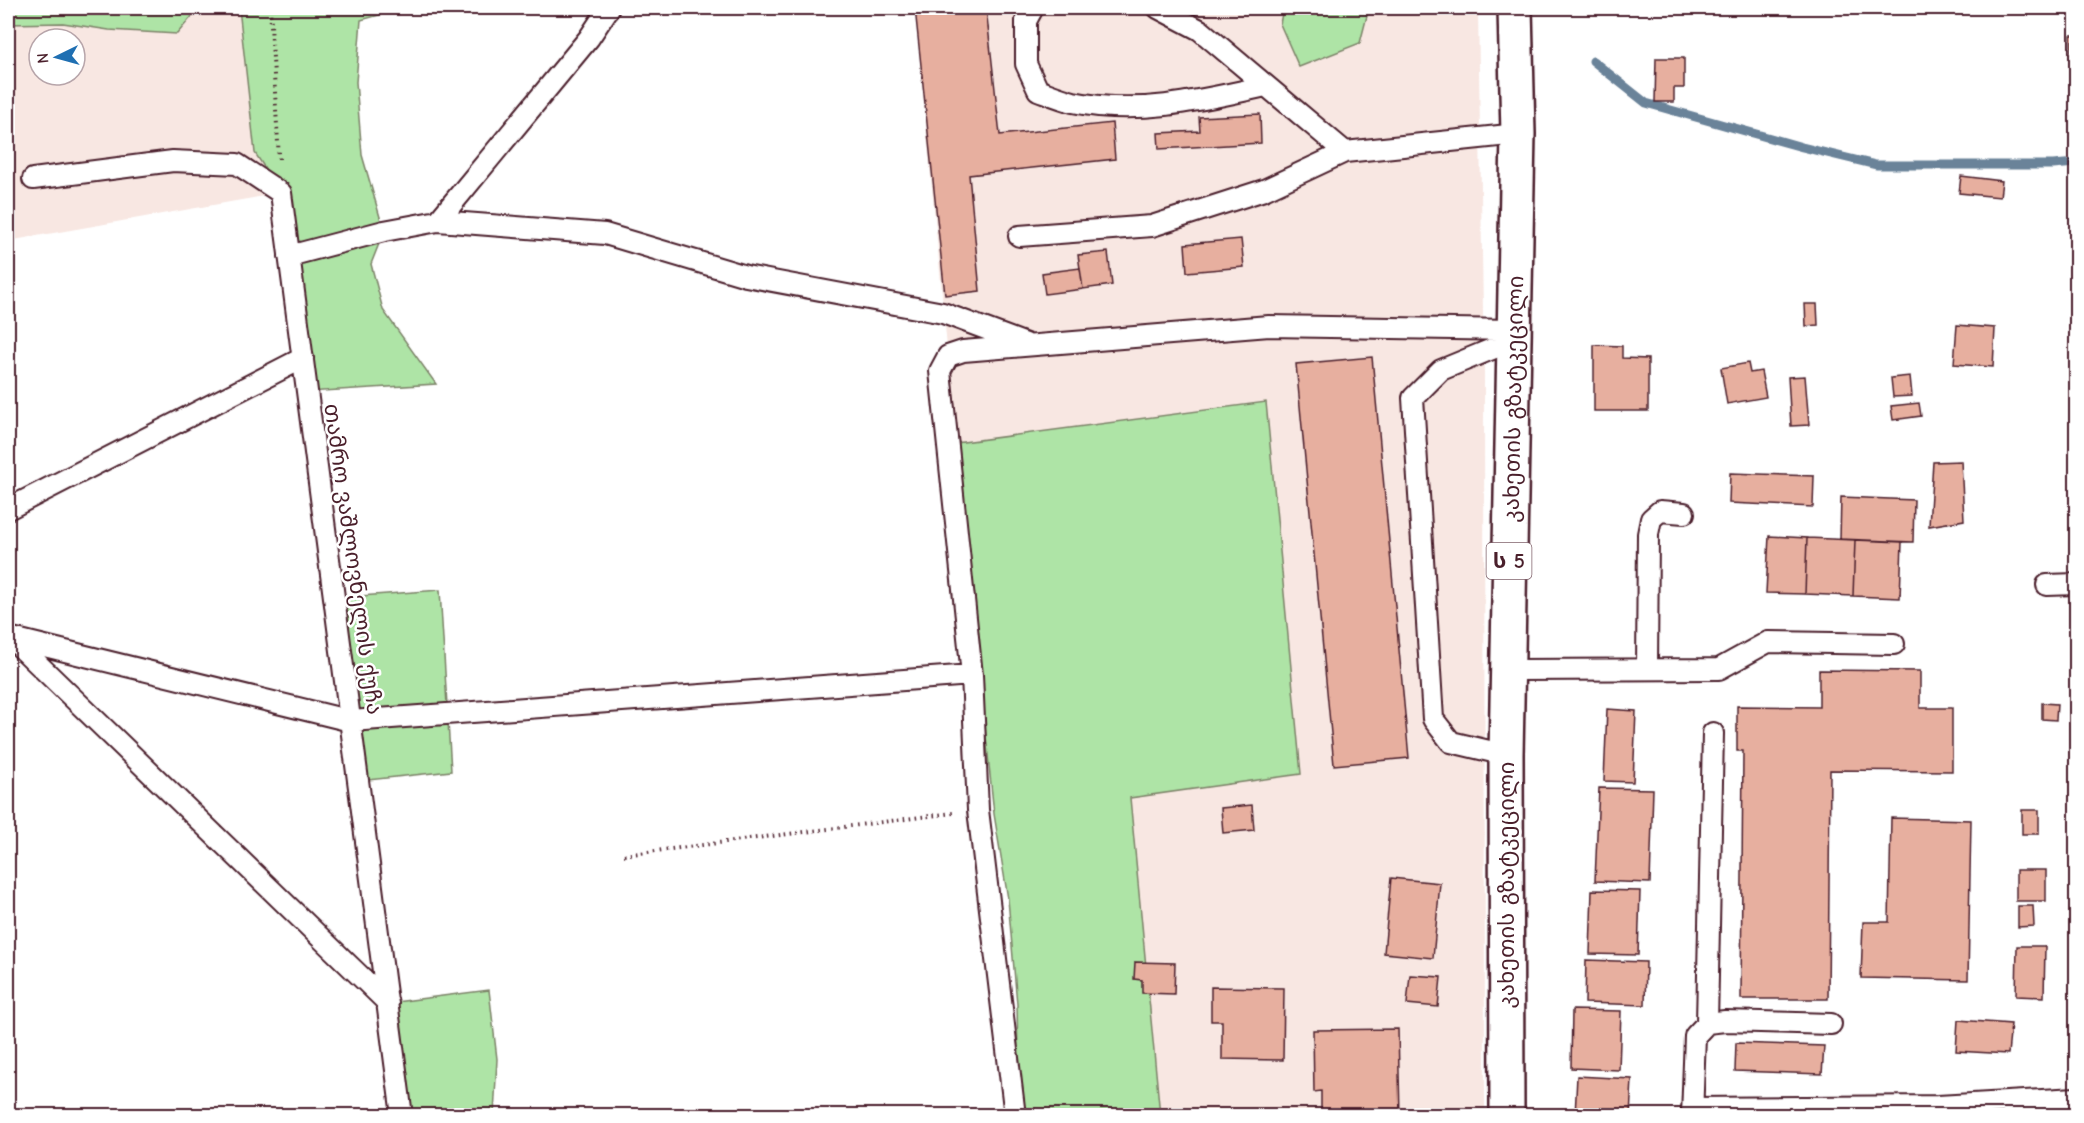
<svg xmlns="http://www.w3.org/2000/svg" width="2084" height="1123" font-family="'Comic Neue','Noto Sans Georgian',sans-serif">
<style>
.built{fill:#f8e7e2;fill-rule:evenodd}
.green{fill:#aee4a6;stroke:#7c8268;stroke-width:1.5}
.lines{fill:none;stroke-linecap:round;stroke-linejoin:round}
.stream{stroke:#6b8399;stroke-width:9}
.building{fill:#e7af9f;stroke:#4a1f2b;stroke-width:1.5}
.lane-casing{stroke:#4a1f2b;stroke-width:24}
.highway-casing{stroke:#4a1f2b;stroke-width:38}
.path{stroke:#4a1f2b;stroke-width:4;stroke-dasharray:1.5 4.5;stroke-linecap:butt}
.lane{stroke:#fff;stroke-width:20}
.highway{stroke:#fff;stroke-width:33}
.labels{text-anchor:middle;stroke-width:5;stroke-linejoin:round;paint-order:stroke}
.shield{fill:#fff;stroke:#80626b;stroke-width:1.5}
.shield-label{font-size:21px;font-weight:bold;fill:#4a1f2b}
.street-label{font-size:22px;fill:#4a1f2b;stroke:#fff}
</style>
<rect width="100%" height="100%" fill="#fff"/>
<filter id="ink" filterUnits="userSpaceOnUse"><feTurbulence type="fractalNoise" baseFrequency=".0167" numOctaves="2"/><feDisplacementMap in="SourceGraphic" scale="12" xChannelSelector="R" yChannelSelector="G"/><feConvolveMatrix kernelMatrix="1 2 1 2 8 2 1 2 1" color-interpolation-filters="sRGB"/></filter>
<g filter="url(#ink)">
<!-- built -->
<path class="built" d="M 199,8 L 239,8 L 255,153 L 281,193 L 8,241 L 8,24 L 63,23 L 109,30 L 177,34 ZM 39,39 L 75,39 L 75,75 L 39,75 Z
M 915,8 L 1283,8 L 1280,24 L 1360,43 L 1369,8 L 1429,8 L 1437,14 L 1461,8 L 1478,9 L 1484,372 L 1485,1115 L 1160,1115 L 1130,798 L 1300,774 L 1266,403 L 956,443 Z"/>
<!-- green -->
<path class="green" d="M 8,8 L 199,8 L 177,34 L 109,30 L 63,23 L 8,24 Z
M 239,8 L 385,8 L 383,14 L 361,20 L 356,82 L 362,155 L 384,231 L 371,264 L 383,310 L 436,384 L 307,392 L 281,193 L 255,153 Z
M 1283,8 L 1369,8 L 1360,43 L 1299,67 L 1280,24 Z
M 1266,402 L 1301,774 L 1130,798 L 1160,1115 L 1019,1115 L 1017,1004 L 1008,899 L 994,814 L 956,443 Z
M 440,590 L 451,771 L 359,781 L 334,598 Z
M 489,990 L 497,1059 L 494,1115 L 402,1115 L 388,1003 Z"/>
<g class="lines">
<!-- stream -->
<path class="stream" d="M 1593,61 L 1646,103 L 1802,147 L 1876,165 L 2053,165 L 2076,163"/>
</g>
<!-- building -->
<path class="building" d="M 915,8 L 986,8 L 1000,135 L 1112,123 L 1115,159 L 969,175 L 980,291 L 945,295 Z
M 2071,35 L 2076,35 L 2076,57 L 2071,57 Z
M 1656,58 L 1684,58 L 1684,88 L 1674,88 L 1674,102 L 1655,102 Z
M 1260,114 L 1261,143 L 1159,149 L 1158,133 L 1200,131 L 1199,117 Z
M 1961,176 L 2002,181 L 2000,197 L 1959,193 Z
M 1241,239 L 1244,267 L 1187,272 L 1185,244 Z
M 1108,252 L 1112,285 L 1083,289 L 1078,255 Z
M 1080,268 L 1083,289 L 1045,294 L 1042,273 Z
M 1805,304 L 1817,304 L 1818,325 L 1806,326 Z
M 1957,325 L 1995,328 L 1993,367 L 1954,364 Z
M 1594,345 L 1622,346 L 1622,358 L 1648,359 L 1648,411 L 1594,411 Z
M 1372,357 L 1409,758 L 1334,765 L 1296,364 Z
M 1748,363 L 1750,373 L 1761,371 L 1766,397 L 1727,404 L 1721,368 Z
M 1805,376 L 1809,425 L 1791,426 L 1788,377 Z
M 1910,376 L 1912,396 L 1893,397 L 1891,378 Z
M 1919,403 L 1921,416 L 1893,420 L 1891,406 Z
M 1961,461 L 1964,520 L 1929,526 L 1933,462 Z
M 1730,473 L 1814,476 L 1813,507 L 1729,503 Z
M 1841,497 L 1914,500 L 1913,542 L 1840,539 Z
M 1769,536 L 1807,538 L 1805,594 L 1766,593 Z
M 1807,538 L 1855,540 L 1853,596 L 1805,594 Z
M 1855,540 L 1902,542 L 1900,598 L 1853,596 Z
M 1819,670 L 1920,671 L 1920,708 L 1952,708 L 1952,771 L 1830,770 L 1828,999 L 1741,999 L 1743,751 L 1737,751 L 1737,706 L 1819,707 Z
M 2042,703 L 2057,704 L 2056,720 L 2042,719 Z
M 1607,709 L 1636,711 L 1633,782 L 1604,781 Z
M 1599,788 L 1653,789 L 1650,883 L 1595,881 Z
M 1252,805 L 1254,830 L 1223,833 L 1221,808 Z
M 2022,810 L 2039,810 L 2039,834 L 2022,834 Z
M 1891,818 L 1971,820 L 1968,980 L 1861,978 L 1863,922 L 1889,922 Z
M 2016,870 L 2046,870 L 2046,901 L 2016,901 Z
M 1391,878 L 1440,883 L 1433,958 L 1384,953 Z
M 1592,890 L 1640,891 L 1638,955 L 1590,954 Z
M 2018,906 L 2033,906 L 2034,926 L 2018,927 Z
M 2017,946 L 2045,946 L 2044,997 L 2016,996 Z
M 1586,960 L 1646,962 L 1645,1005 L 1585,1003 Z
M 1135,962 L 1175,963 L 1174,994 L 1142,993 L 1142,980 L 1134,979 Z
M 1410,975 L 1441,977 L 1438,1007 L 1407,1004 Z
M 1211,987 L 1284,988 L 1283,1060 L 1222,1059 L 1222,1021 L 1211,1021 Z
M 1572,1010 L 1621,1011 L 1619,1070 L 1571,1068 Z
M 1958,1020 L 2011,1024 L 2008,1054 L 1956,1051 Z
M 1398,1029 L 1400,1116 L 1321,1116 L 1321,1091 L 1314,1092 L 1313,1030 Z
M 1736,1043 L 1824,1046 L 1822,1074 L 1735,1071 Z
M 1577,1076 L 1632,1079 L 1630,1116 L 1575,1116 Z"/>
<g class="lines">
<!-- lane casing -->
<g class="lane-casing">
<path id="lane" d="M 1033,8 L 1026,21 L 1026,64 L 1038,90 C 1049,94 1061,99 1073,102 C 1138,116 1203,100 1266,86
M 1158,8 L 1200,30 L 1345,152
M 33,179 L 173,161 L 237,164 L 281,193 L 402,1116
M 438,221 L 589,38 L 609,8
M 1019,236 L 1152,226 L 1264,190 L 1345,152 L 1518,134
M 289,256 L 384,231 L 438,221 L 605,234 L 746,276 L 943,313 L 1026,344
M 8,509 L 303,358
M 2047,585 L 2076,584
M 8,637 L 351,721 L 972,675
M 11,638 L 388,1003
M 1647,669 L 1648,534 L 1651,519 L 1660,511 L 1684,513
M 1507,670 L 1719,669 L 1768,642 L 1894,644
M 1506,755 L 1451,742 L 1433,719 L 1413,398 L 1441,370 L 1514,340
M 1707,1023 L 1713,733
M 1692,1108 L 1938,1106
M 1015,1116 L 978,810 L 972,675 L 940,371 L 948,356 L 963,351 L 1269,326 L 1514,330
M 1692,1116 L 1695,1036 L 1707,1023 L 1725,1021 L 1831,1024
M 1938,1116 L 1938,1106 L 2076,1098"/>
</g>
<!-- highway casing -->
<g class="highway-casing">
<g id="highway">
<path id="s1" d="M 1507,1116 L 1506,755 L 1518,134 L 1515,8"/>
</g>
</g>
<!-- path -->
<path class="path" d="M 270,8 L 279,159
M 624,855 L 953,813"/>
<!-- lane -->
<use href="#lane" class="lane"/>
<!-- highway -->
<use href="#highway" class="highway"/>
</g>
</g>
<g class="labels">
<!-- shield labels -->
<rect class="shield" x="1486.5" y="543" width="45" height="36" rx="4.5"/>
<g class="shield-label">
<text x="1509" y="568">ს 5</text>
</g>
<!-- street labels -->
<g class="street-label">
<text dy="8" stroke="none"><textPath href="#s1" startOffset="717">კახეთის გზატკეცილი</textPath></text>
<text transform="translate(354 559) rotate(82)" y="8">თამრო ვაშლოვნელის ქუჩა</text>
<text transform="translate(1506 885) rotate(-90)" y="8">კახეთის გზატკეცილი</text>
</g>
</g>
<!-- margin -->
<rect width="2084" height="1123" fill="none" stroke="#fff" stroke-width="30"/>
<rect x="15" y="15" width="2054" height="1093" fill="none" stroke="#4a1f2b" stroke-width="2" filter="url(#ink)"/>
<!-- north arrow -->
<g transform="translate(57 57) rotate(265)"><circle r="28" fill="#ffffff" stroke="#b7a5aa" stroke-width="1.5"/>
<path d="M0-4.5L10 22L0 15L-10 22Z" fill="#1f6fb2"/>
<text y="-9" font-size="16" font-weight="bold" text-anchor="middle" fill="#4a1f2b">N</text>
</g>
</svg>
